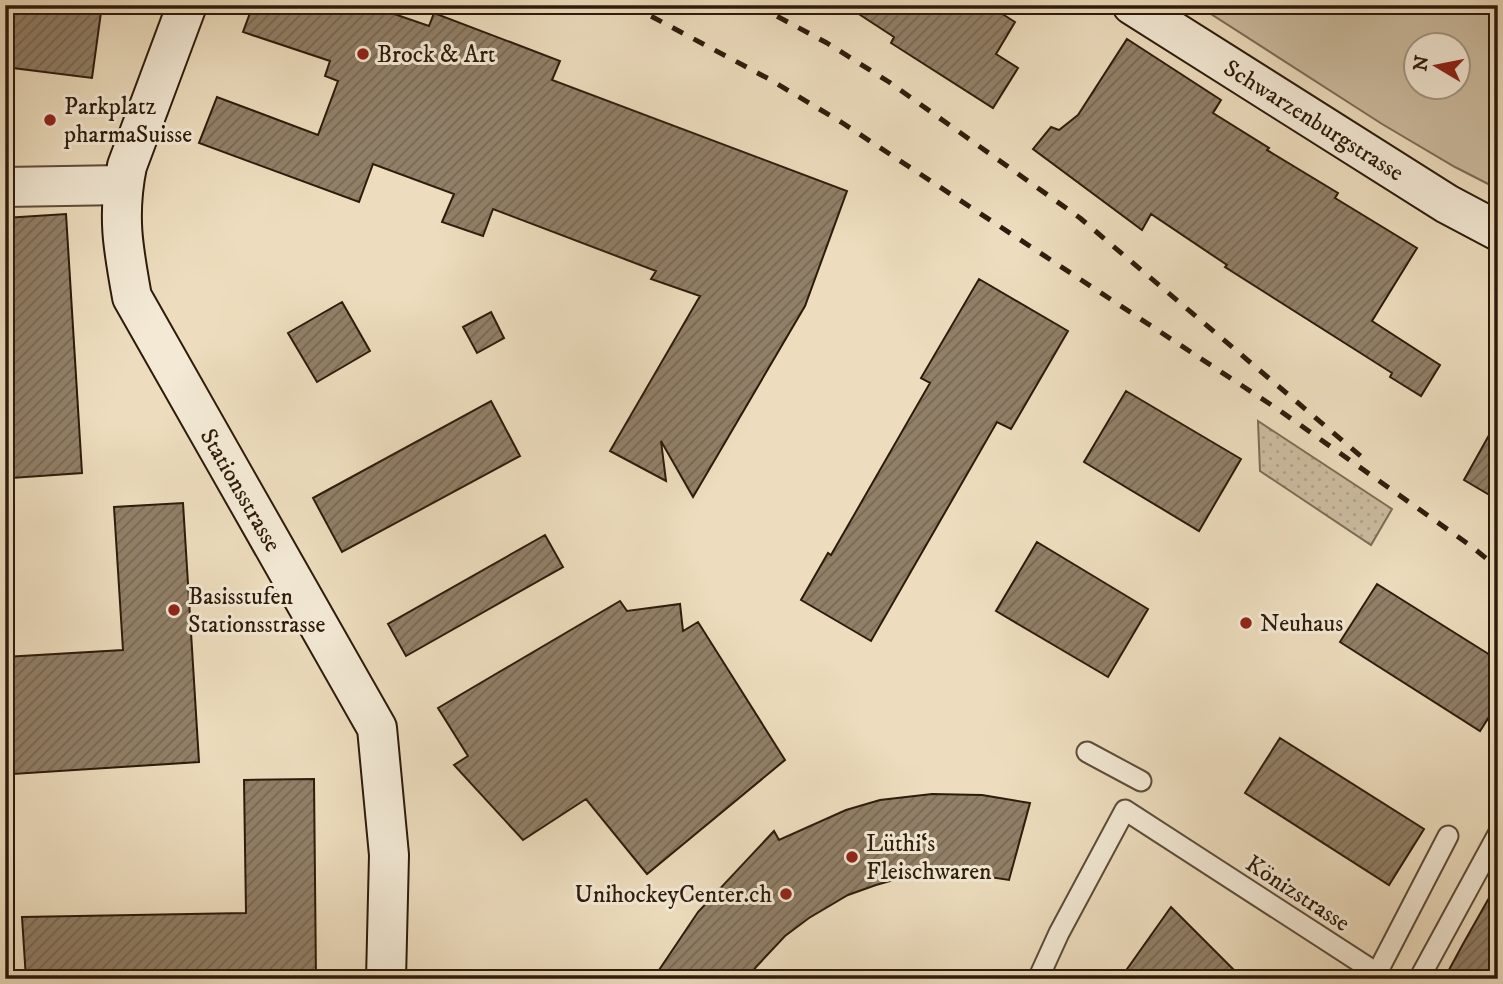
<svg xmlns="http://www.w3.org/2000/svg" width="1503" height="984" font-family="'IM FELL DW Pica',serif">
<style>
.grass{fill:url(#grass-dots);stroke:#7c6c56;stroke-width:2}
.green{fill:#ccbca0;stroke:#7c6c56;stroke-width:2;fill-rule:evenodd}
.building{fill:url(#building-hatch);stroke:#2d1b0b;stroke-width:2}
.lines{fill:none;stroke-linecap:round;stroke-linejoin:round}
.lane-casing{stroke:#5d4c38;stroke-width:23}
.street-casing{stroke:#5d4c38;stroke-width:42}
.secondary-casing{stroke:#2d1b0b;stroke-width:42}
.lane{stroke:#f3e9d5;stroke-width:19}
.street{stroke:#f3e9d5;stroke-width:38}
.secondary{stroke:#f3e9d5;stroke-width:38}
.rail{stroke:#2d1b0b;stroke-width:5;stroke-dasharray:12 12;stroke-linecap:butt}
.poi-dot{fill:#8f2418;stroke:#f3e9d5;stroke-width:2.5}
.labels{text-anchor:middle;stroke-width:6;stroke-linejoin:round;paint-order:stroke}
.poi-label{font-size:24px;fill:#2d1b0b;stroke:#f3e9d5;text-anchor:start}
.street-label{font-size:24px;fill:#2d1b0b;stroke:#f3e9d5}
</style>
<defs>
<pattern id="grass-dots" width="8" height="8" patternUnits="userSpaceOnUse" patternTransform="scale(1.75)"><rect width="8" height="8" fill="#ccbca0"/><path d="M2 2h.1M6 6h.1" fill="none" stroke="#b0a188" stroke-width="1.8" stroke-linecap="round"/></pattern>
<pattern id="building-hatch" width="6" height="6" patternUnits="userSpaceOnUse" patternTransform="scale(1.75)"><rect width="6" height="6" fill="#918068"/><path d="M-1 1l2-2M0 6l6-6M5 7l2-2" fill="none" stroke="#776854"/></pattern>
</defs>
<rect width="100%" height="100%" fill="#edddbe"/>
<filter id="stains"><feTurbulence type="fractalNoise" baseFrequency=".00286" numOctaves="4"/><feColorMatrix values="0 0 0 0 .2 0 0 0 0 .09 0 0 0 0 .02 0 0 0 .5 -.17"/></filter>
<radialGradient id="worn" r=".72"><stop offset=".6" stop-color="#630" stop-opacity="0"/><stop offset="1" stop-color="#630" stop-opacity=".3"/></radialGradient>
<!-- grass -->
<path class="grass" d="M 1258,421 L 1392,509 L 1371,545 L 1260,471 Z"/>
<!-- green -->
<path class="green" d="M 1197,5 L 1498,5 L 1498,189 L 1455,167 L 1382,124 ZM 1416,46 L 1458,46 L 1458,88 L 1416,88 Z"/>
<!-- building -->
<path class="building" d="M 5,5 L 102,5 L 92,78 L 5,67 Z
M 253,5 L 368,5 L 429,26 L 434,13 L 560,61 L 552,80 L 847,191 L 805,306 L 693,497 L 661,441 L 666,481 L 610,451 L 700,296 L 651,279 L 656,271 L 493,209 L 483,236 L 442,222 L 454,194 L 373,164 L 359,202 L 199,143 L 217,97 L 318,135 L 338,81 L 325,76 L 330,61 L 243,32 Z
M 845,5 L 988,5 L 1015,22 L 996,54 L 1018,68 L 993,108 L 891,43 L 894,37 Z
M 1127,39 L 1221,100 L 1213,113 L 1269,148 L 1267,150 L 1338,193 L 1335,198 L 1417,248 L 1372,321 L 1440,365 L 1421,396 L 1390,377 L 1392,373 L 1225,267 L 1227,265 L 1151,214 L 1142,230 L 1033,149 L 1051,127 L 1059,130 L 1078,115 Z
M 66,214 L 82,473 L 12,478 L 5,371 L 5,218 Z
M 979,279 L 1068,331 L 1011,429 L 997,422 L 871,641 L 801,600 L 828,553 L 831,555 L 930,383 L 921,378 Z
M 342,302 L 370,351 L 317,382 L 288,333 Z
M 491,312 L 504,338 L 477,353 L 463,327 Z
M 1126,391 L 1241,459 L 1199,531 L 1084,462 Z
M 491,401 L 520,456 L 342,552 L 313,498 Z
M 1498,419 L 1498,500 L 1464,480 Z
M 183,503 L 199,762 L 13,774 L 5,657 L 123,650 L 114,507 Z
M 545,535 L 563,567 L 406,656 L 388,624 Z
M 1037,542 L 1148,609 L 1108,677 L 996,611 Z
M 1377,584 L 1498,660 L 1498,703 L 1480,731 L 1340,642 Z
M 620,601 L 627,611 L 680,604 L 683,631 L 698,622 L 785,760 L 647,874 L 586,799 L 523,840 L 454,765 L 468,756 L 438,708 Z
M 1280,738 L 1424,829 L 1389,885 L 1245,793 Z
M 314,779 L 316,979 L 26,979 L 22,917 L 246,913 L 244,780 Z
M 932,794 L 982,795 L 1030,803 L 1009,880 L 963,873 L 933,874 L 904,877 L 876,885 L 848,895 L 809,918 L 785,936 L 756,967 L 748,979 L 653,979 L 698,912 L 774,831 L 779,840 L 846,810 L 880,800 Z
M 1498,882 L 1498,979 L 1444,979 L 1463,944 Z
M 1171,907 L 1243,979 L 1120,979 Z"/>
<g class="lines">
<!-- lane casing -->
<g class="lane-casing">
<path id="lane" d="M 1087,752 L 1141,781
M 1377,973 L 1448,836
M 1038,979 L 1059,933 L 1125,810 L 1386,979
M 1419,979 L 1498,834"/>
</g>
<!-- street casing -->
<g class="street-casing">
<path id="street" d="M 5,187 L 123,185"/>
</g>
<!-- secondary casing -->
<g class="secondary-casing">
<path id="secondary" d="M 187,5 L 127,166 C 117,215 123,248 132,297 L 377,728 L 389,855 L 386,979
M 1132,5 L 1447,204 L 1498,231"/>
</g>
<!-- lane -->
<use href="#lane" class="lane"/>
<!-- street -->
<use href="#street" class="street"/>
<!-- secondary -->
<use href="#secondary" class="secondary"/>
<!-- rail -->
<path class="rail" d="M 630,5 L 769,79 L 841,122 L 1279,410 L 1471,546 L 1498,568
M 756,5 L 827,43 L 889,82 L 1080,218 L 1363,458"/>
</g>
<!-- markers -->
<g class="poi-dot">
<circle cx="363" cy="54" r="7"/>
<circle cx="50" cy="120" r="7"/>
<circle cx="174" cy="610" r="7"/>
<circle cx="1246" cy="623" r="7"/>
<circle cx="852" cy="857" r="7"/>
<circle cx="786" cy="894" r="7"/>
</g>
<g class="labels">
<!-- poi labels -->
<g class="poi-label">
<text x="377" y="62">Brock &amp; Art</text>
<text x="64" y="114">Parkplatz<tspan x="64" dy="28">pharmaSuisse</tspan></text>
<text x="188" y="604">Basisstufen<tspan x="188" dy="28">Stationsstrasse</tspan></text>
<text x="1260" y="631">Neuhaus</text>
<text x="866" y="851">Lüthi‘s<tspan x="866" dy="28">Fleischwaren</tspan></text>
<text x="772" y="902" text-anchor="end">UnihockeyCenter.ch</text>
</g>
<!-- street labels -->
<g class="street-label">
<text transform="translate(1314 120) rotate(32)" y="8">Schwarzenburgstrasse</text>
<text transform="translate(241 490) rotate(60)" y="8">Stationsstrasse</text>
<text transform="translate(1298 893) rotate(33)" y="8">Könizstrasse</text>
</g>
</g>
<!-- margin -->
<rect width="1503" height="984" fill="none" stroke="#edddbe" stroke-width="28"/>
<rect x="7" y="7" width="1489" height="970" fill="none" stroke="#2d1b0b" stroke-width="3.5"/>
<rect x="14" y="14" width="1475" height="956" fill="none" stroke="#2d1b0b" stroke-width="2"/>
<!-- north arrow -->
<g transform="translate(1437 66) rotate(280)"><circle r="33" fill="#f3e9d5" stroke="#a49784" stroke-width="2"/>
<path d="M0-5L12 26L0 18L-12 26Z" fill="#8f2418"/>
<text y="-10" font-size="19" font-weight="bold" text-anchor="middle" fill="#2d1b0b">N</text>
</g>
<rect width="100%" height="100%" filter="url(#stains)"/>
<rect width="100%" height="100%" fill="url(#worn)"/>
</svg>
